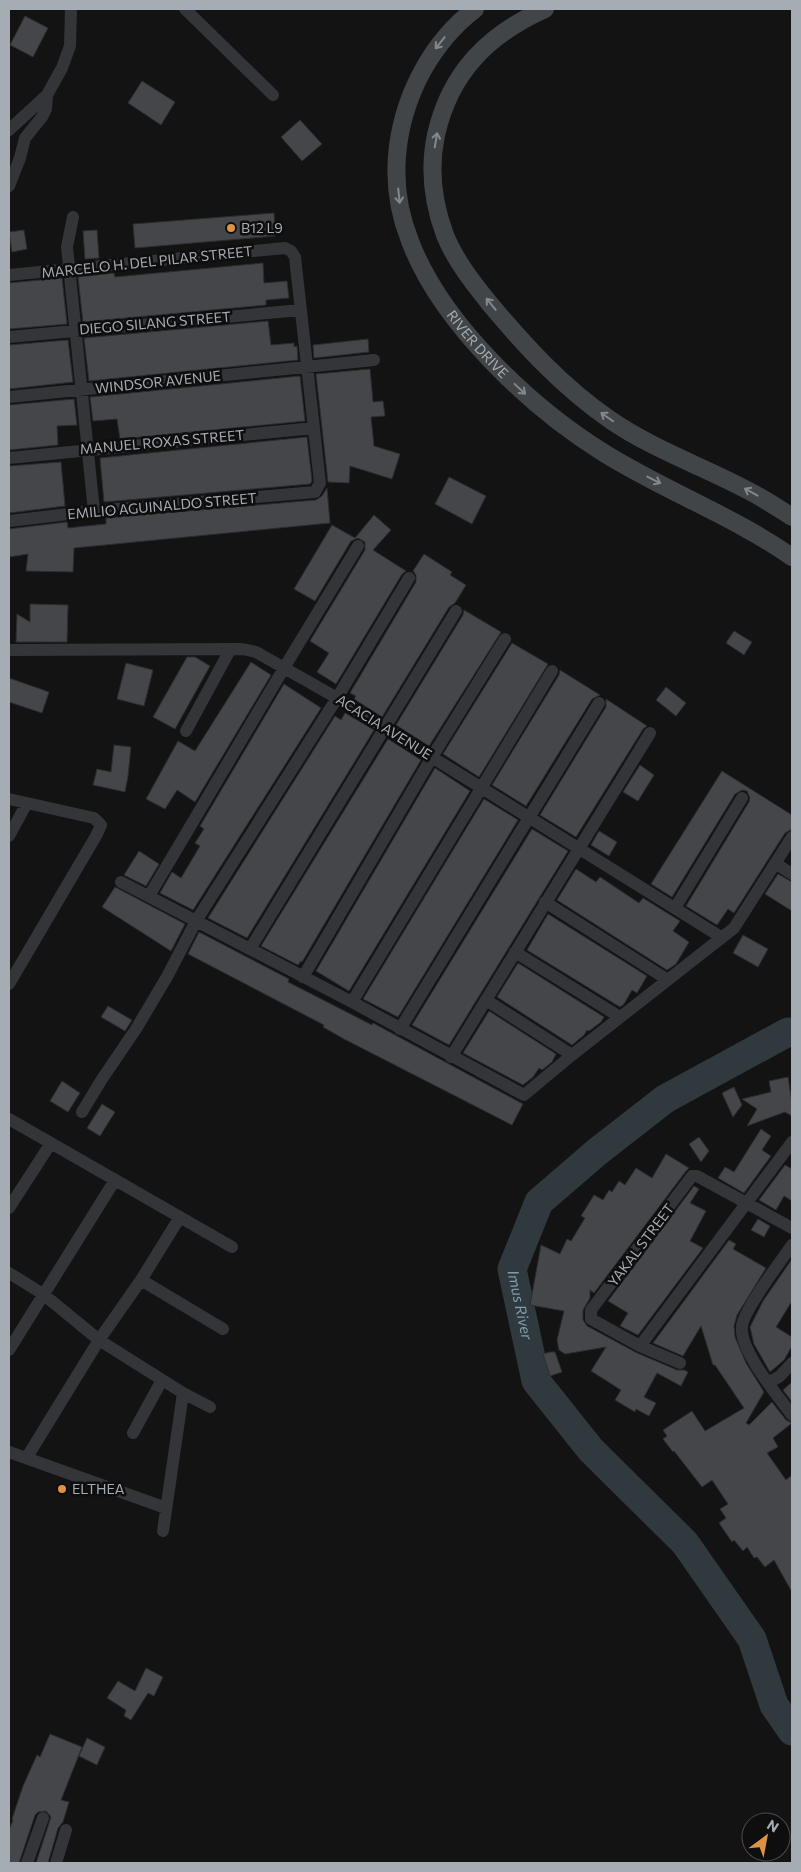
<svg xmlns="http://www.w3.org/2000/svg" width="801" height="1872" font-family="Commissioner,sans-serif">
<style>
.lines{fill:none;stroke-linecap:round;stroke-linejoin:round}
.river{stroke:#30393d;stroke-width:29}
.building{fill:#454649;stroke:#2d2d30}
.street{stroke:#343539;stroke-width:12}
.secondary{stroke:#424548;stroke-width:18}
.oneway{stroke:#83888e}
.poi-dot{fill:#dc9443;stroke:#0e0e0f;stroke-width:2}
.labels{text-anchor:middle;stroke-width:5;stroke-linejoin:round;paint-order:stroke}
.poi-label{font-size:14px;fill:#a6acb3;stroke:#0e0e0f;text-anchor:start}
.street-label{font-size:14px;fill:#a6acb3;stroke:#0e0e0f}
.water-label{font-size:15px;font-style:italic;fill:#809caa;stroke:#0e0e0f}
</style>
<rect width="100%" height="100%" fill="#131314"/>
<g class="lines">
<!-- river -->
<path class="river" id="s1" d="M 792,1032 L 788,1032 L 665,1099 L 597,1152 L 539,1202 L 512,1269 L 536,1381 L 591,1450 L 685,1543 L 752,1639 L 774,1705 L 792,1731"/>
</g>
<!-- building -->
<path class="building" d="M 25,16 L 48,28 L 33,57 L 10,45 Z
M 142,81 L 175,102 L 161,125 L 128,103 Z
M 300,120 L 322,144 L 302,161 L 281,137 Z
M 274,213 L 275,236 L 135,248 L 133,224 Z
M 24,230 L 27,249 L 12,252 L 9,232 Z
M 97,230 L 99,258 L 85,259 L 83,231 Z
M 263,263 L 264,283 L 287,281 L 289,298 L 266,300 L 266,305 L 83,322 L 78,277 L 114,273 L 115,277 Z
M 62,278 L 67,324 L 9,329 L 9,283 Z
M 268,321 L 271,345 L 294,343 L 294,347 L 297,346 L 298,360 L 89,381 L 84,338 Z
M 368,339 L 369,352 L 314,358 L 313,345 Z
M 68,340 L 73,382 L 9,389 L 9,345 Z
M 370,369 L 373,402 L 383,401 L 385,416 L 371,417 L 374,446 L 400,454 L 392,479 L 350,466 L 349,483 L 328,482 L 316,374 Z
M 300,376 L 305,421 L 120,439 L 117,419 L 93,421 L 90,397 Z
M 74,399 L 77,425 L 57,426 L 58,445 L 9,450 L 9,405 Z
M 307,437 L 312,481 L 310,484 L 104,502 L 100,458 Z
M 61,462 L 65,506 L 9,513 L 9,466 Z
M 449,477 L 486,496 L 472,524 L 435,504 Z
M 327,488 L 330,523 L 74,548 L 73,572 L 26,571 L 28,554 L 9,557 L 9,529 L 67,522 L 68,528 L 86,526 L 106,524 L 106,518 L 316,500 L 322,496 Z
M 374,515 L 391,530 L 373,550 L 406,571 L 402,574 L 336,684 L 317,672 L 329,653 L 310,641 L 365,550 L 365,542 L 358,538 L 351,541 L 315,601 L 294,589 L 332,525 L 355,538 Z
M 424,554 L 452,572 L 450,575 L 466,585 L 455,603 L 449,607 L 382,717 L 354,699 L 356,696 L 350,693 L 416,582 L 416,575 L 413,571 Z
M 30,604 L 68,605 L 67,642 L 16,642 L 17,614 L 30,622 Z
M 464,610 L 501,632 L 429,746 L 396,725 L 463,615 Z
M 734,631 L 752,642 L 744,655 L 726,643 Z
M 512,643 L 548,664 L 479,777 L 443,754 Z
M 187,657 L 195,657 L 210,666 L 175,729 L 153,717 Z
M 251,662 L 271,675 L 195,802 L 177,790 L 165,809 L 146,799 L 178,741 L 195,751 Z
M 126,663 L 153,670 L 144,706 L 117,699 Z
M 560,670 L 600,695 L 592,699 L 526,806 L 492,785 L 559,675 Z
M 9,678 L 49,692 L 42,713 L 9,702 Z
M 284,684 L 321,708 L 193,910 L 160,893 L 172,872 L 181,878 L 200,846 L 195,843 L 204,829 L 200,826 Z
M 666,687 L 686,703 L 676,716 L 656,700 Z
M 606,699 L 647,726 L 643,729 L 576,837 L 540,815 L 606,707 Z
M 345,713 L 374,730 L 247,938 L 208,918 L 335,716 L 341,720 Z
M 388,739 L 421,760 L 302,962 L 301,961 L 298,965 L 261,946 Z
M 114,745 L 131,747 L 128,776 L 125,792 L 93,785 L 97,769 L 111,772 Z
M 640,765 L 654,775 L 638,801 L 623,792 Z
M 435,768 L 470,791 L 349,991 L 316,971 Z
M 722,771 L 792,815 L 792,829 L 785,833 L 734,913 L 728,909 L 717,925 L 686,906 L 749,802 L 750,798 L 747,791 L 742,790 L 735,794 L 672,897 L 651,884 Z
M 484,799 L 518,820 L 398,1017 L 363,999 Z
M 532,829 L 568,851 L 449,1045 L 412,1025 Z
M 599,831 L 617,842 L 609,856 L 591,845 Z
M 139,851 L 159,864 L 146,886 L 124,875 Z
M 576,869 L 596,882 L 600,877 L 639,903 L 643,898 L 680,921 L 673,931 L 689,942 L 676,964 L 667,970 L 557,900 Z
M 778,874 L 792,882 L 792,911 L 765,894 Z
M 115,887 L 185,924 L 171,951 L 102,907 Z
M 548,914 L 647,976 L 637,993 L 632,990 L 624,1004 L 620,1007 L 527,950 Z
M 199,932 L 289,979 L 288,982 L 372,1025 L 373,1023 L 523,1104 L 512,1125 L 344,1039 L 323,1027 L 324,1025 L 188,954 Z
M 743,935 L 768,949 L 758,967 L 733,953 Z
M 518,963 L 604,1017 L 601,1022 L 589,1031 L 587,1030 L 584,1035 L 572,1045 L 497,997 Z
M 108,1006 L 132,1020 L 125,1031 L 101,1017 Z
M 489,1011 L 556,1054 L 552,1062 L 542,1070 L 539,1068 L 533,1077 L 523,1085 L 463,1053 Z
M 788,1077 L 792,1103 L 792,1116 L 785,1112 L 747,1126 L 757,1109 L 742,1099 L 771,1092 L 769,1081 Z
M 62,1081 L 80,1093 L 68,1112 L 50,1101 Z
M 734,1087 L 742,1105 L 733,1117 L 722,1093 Z
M 102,1104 L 115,1112 L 100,1136 L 87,1128 Z
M 761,1129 L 771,1136 L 762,1150 L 771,1156 L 744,1193 L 718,1178 L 725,1167 L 734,1172 Z
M 699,1137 L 709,1151 L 701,1162 L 689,1144 Z
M 666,1154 L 689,1168 L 686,1171 L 594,1293 L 590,1290 L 590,1298 L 583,1310 L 583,1320 L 587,1326 L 637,1353 L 677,1370 L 684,1370 L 688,1372 L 681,1386 L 657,1373 L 644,1397 L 656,1403 L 649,1416 L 636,1409 L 635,1412 L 615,1400 L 621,1390 L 591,1371 L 606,1347 L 565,1354 L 559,1350 L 557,1340 L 564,1311 L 530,1305 L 541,1245 L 560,1254 L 567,1239 L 571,1241 L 585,1218 L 581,1216 L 594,1195 L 603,1200 L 609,1190 L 612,1192 L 619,1181 L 625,1185 L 636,1168 L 652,1178 Z
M 785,1165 L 792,1169 L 792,1201 L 784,1196 L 776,1210 L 759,1200 Z
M 694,1186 L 699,1189 L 690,1203 L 706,1211 L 690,1241 L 703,1248 L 638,1335 L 620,1326 L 628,1313 L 608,1301 Z
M 758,1219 L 770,1226 L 764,1237 L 751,1230 Z
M 729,1240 L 736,1244 L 733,1249 L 766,1268 L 737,1315 L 734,1326 L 735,1337 L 746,1363 L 764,1392 L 746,1423 L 749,1425 L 772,1402 L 786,1420 L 792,1423 L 773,1438 L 778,1447 L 767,1453 L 786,1480 L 792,1475 L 792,1592 L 774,1560 L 765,1567 L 757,1557 L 754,1558 L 747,1547 L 743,1551 L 734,1540 L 732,1542 L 719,1523 L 726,1518 L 720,1509 L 728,1504 L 712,1480 L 702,1487 L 674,1451 L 673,1452 L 663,1439 L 667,1436 L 663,1430 L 692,1411 L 705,1431 L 744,1408 L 715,1365 L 713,1365 L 701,1326 L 683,1356 L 653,1343 Z
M 792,1259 L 792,1301 L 776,1327 L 792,1337 L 792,1346 L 784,1360 L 770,1372 L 754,1344 L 750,1327 L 763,1301 Z
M 550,1352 L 555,1352 L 562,1372 L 550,1376 L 543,1354 Z
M 792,1382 L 792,1402 L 783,1390 Z
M 146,1668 L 163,1677 L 154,1696 L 148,1693 L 131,1720 L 124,1716 L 126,1710 L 107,1698 L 118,1681 L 135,1691 Z
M 50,1734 L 82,1747 L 61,1800 L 69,1802 L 63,1822 L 58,1828 L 48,1863 L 36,1863 L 51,1817 L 46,1811 L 38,1812 L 35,1815 L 19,1863 L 9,1863 L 9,1830 L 13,1820 L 12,1819 L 23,1786 L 37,1755 L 40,1757 Z
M 87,1738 L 105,1747 L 97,1765 L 79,1756 Z"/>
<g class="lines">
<!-- street -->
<path class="street" d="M 185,9 L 273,95
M 9,130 L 47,95
M 9,186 L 20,158 L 25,138 L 42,117 L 46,109 L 47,95 L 62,68 L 70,46 L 71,9
M 73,217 L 67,247 L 94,511
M 9,275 L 285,248 L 291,251 L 295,257 L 320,483 L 315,492 L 94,511 L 9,521
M 9,337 L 301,310
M 9,397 L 374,360
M 9,458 L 314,428
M 9,650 L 242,649 L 256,652 L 337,698 L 721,937
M 186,731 L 230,650
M 9,799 L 94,818 L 101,825 L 96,836 L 9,984
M 9,836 L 27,803
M 775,863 L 792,874
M 121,882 L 352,1002 L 524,1095 L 572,1055 L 734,928 L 792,837
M 149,896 L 284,668 L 358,546
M 545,902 L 668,980
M 675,908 L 742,798
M 250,949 L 456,611
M 515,952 L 620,1017
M 303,977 L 432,757 L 505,639
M 486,1000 L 572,1055
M 352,1002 L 552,671
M 400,1029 L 599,703
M 451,1057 L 650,733
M 82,1112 L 102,1079 L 136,1029 L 168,975 L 196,921 L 337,698 L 409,578
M 9,1119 L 232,1247
M 9,1208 L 51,1143
M 792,1245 C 781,1261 744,1309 742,1326 C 739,1350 778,1396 792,1415
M 9,1273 L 43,1294 L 99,1340 L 183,1393 L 210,1407
M 141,1280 L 223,1329
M 640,1346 L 792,1142
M 9,1350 L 115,1180
M 680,1363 L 640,1346 L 591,1319 L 591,1310 L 692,1176 L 697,1176 L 792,1228
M 768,1383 L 780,1376 L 792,1363
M 133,1433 L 162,1380
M 9,1452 L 166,1508
M 27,1457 L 99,1340 L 141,1280 L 180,1217
M 163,1531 L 183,1393
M 27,1863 L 43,1818
M 56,1863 L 66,1830"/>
<!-- secondary -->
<g class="secondary">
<path id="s2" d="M 475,9 C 432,42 405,93 398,146 C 394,177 398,211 410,241 C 441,323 530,407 604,453 C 665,491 733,516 792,557"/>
<path d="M 545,9 C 489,34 450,72 436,135 C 429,168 433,203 445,235 C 455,260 473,283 490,304 C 526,347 563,387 609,419 C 652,449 702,466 747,490 C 763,498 778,508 792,517"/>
</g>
</g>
<!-- one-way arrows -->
<defs><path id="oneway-shaft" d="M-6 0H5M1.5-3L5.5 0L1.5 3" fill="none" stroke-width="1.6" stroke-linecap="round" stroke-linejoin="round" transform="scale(1.25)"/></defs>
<g class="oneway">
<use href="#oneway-shaft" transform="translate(440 43) rotate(129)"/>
<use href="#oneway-shaft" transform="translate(436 140) rotate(-80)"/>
<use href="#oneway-shaft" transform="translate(399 196) rotate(84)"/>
<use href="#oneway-shaft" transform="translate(491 304) rotate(-129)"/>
<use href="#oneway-shaft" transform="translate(520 389) rotate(43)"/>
<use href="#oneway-shaft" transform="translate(607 417) rotate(-145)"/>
<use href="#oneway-shaft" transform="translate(654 480) rotate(27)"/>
<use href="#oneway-shaft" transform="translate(751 492) rotate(-151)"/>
</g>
<!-- markers -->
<g class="poi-dot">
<circle cx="231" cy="228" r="5"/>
<circle cx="62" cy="1489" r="5"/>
</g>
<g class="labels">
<!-- poi labels -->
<g class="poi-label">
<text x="241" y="233">B12 L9</text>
<text x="72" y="1494">ELTHEA</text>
</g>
<!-- street labels -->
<g class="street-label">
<text transform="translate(147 262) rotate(-6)" y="5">MARCELO H. DEL PILAR STREET</text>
<text transform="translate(155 323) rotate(-5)" y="5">DIEGO SILANG STREET</text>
<text dy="5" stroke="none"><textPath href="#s2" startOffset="382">RIVER DRIVE</textPath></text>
<text transform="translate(158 382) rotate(-6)" y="5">WINDSOR AVENUE</text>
<text transform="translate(162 442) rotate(-5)" y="5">MANUEL ROXAS STREET</text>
<text transform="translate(162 506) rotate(-5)" y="5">EMILIO AGUINALDO STREET</text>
<text transform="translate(384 727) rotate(32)" y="5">ACACIA AVENUE</text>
<text transform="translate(641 1245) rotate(-53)" y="5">YAKAL STREET</text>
</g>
<!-- water labels -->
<g class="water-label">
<text dy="5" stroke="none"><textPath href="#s1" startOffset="416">Imus River</textPath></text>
</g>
</g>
<!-- border -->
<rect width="801" height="1872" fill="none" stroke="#a6acb3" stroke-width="20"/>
<!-- north arrow -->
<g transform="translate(766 1837) rotate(32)"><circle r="24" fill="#0e0e0f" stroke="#4b4d51"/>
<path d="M0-4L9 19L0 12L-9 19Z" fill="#dc9443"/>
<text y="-8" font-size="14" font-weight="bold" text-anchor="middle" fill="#a6acb3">N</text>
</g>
</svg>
